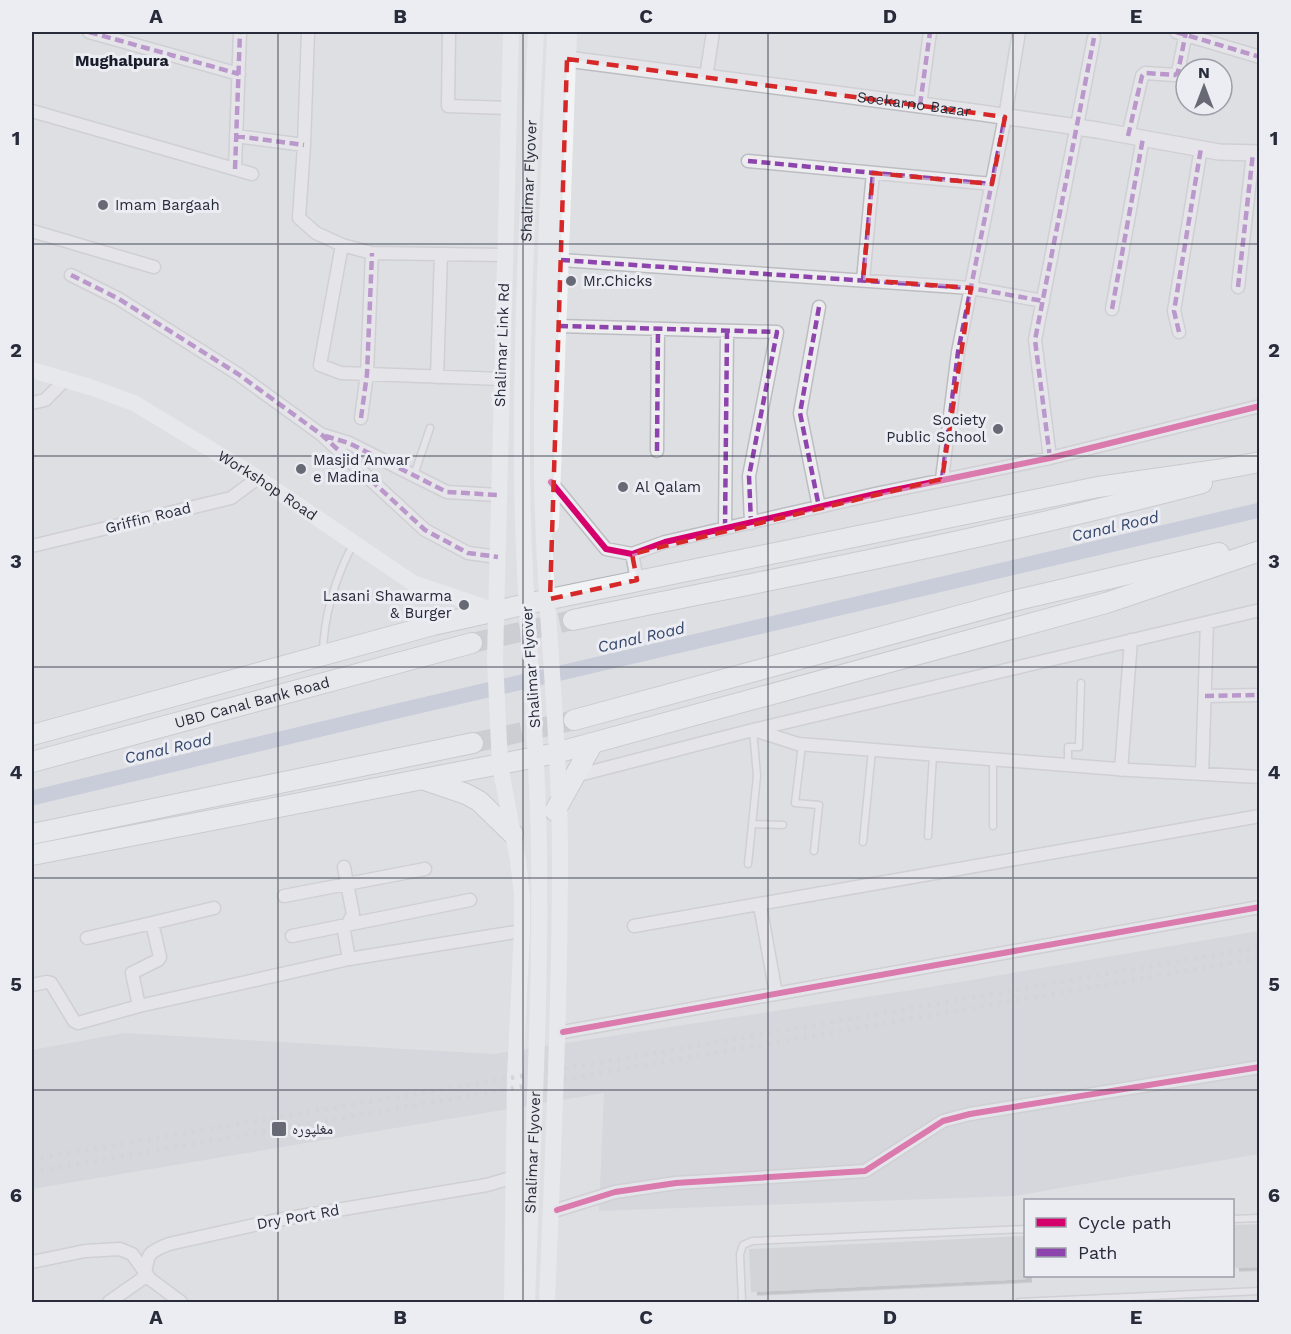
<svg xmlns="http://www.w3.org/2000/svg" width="1291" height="1334" font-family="'Work Sans','Noto Naskh Arabic',sans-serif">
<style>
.built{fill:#ccced6}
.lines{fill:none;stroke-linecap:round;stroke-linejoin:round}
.canal{stroke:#aeb8cd;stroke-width:15}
.building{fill:#c6c7cb;filter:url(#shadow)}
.trunk-tunnel{stroke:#b9bbc1;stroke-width:20;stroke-dasharray:20 10;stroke-linecap:butt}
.service-casing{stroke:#bcbdc1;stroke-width:9}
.minor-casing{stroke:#bcbdc1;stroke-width:15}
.tertiary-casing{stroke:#bcbdc1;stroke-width:18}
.trunk-casing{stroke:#b0b2b8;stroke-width:22}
.service{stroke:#ededf0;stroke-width:6}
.minor{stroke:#ededf0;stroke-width:12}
.tertiary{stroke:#ededf0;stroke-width:15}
.secondary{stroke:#f2f3f4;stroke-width:16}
.trunk{stroke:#f2f3f4;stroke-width:20}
.rail{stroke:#c6c7cb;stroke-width:4.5;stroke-dasharray:3 6;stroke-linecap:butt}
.secondary-bridge{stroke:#f2f3f4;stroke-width:16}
.quiet{stroke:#8e44ad;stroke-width:4.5;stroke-dasharray:9 4.5;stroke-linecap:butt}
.cycleway-casing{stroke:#ebedf3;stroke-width:10}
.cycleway{stroke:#d6006c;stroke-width:6}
.marked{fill:none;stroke:#d62828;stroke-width:4.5;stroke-dasharray:12 8;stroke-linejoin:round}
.grid{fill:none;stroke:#272b3a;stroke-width:1.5;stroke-opacity:0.55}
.poi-dot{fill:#676a75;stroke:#ebedf3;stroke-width:2}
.labels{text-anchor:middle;stroke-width:6;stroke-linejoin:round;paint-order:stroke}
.street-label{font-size:15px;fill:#272b3a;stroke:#ebedf3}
.poi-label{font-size:15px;fill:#272b3a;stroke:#ebedf3;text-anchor:start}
.neighbourhood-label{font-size:16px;font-weight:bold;fill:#191d2b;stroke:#ebedf3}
.water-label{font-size:16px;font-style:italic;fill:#34456b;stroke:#ebedf3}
.neatline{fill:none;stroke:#272b3a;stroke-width:2}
.grid-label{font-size:20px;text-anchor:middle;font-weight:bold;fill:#272b3a}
</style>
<defs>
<filter id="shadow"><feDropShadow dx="6" dy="3.5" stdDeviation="0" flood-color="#0004"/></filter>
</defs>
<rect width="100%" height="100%" fill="#dedfe3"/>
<!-- built -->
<path class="built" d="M 1259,931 L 1259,1154 L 1014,1196 L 599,1211 L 604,1093 L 32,1189 L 32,1050 L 124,1033 L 494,1054 L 912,990 Z"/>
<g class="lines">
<!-- canal -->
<path class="canal" d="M 32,798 L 393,712 L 1260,510"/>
</g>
<!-- building -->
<path class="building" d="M 1260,1224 L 1260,1267 L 1233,1268 L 1233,1225 Z
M 1024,1236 L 1026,1279 L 751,1292 L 749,1249 Z"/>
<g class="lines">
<!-- trunk-tunnel -->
<path class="trunk-tunnel" d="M 472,643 L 573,620
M 473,743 L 571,721"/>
<!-- service casing -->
<g class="service-casing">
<path id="service" d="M 414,475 L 430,428
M 323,652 C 324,615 336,577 353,544
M 802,745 L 795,803 L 819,805 L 814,851
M 993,759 L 993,826
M 1068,765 L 1068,747 L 1079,747 L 1081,683
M 752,824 L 783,825
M 928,836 L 933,755
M 863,842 L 872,750
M 748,864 L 757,776 L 753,730
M 1232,1219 L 1260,1218
M 742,1302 L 740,1254 L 743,1245 L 752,1241 L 1026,1229
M 1019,1302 L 1260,1291"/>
</g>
<!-- minor casing -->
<g class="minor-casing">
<path id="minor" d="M 89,32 L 239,74
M 308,32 L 304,145 L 299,218 L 316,233 L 342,245 L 372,253 L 504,255
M 449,32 L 448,106 L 508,108
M 1176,32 L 1260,57
M 706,77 L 713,32
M 920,105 L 930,32
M 32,111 L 252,174
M 236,136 L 304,145
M 1128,136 L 1142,76 L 1145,73 L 1175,75 L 1178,72 L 1186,32
M 748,161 L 992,184
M 235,169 L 240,32
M 32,231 L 154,267
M 342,245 L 320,365 L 341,373 L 501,379
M 561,260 L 971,288 L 1043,301
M 71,275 L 119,299 L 238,374 L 322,435 L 425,530 L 468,553 L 498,557
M 863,280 L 873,173
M 1238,287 L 1253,153
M 819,307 L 800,413 L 819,507
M 1112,309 L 1143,138
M 559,326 L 777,332 L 749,476 L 751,523
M 1179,332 L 1174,311 L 1201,148
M 437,377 L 441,254
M 32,403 L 45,400 L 65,380
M 361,418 L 367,374 L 372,253
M 323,435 L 349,443 L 447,492 L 498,495
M 657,451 L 658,329
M 1050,458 L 1035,340 L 1094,38
M 942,479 L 958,352 L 1005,117 L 1019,32
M 551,482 L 606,549 L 632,554 L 665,542 L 875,494 L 1050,458 L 1260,406
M 725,528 L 727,331
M 32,546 L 231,498 L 258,478
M 632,554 L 637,580
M 1205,696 L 1260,695
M 754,730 L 798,744 L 1130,770 L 1260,777
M 1121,770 L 1131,640
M 1202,774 L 1207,623
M 575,776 L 753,730 L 1260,610
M 284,896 L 347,884 L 344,867
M 760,905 L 776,994
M 152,923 L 214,908
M 634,926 L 1260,816
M 292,936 L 470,900
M 87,938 L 152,923 L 160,957 L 158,960 L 132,973 L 139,1006 L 349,959 L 522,931
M 349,959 L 344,931 L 353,914 L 347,884 L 425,869
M 32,985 L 47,982 L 51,983 L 74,1021 L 78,1023 L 139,1006
M 563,1032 L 1260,907
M 557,1210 L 615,1192 L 676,1183 L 865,1171 L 943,1121 L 970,1114 L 1260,1067
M 32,1262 L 85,1251 L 120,1249 L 132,1254 L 150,1279 L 181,1302
M 109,1302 L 142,1279 C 153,1258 138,1256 169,1244 L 277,1220 L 487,1185 L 514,1177"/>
</g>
<!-- tertiary casing -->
<g class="tertiary-casing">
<g id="tertiary">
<path id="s1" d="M 567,59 L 982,113 L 1097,130 L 1219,152 L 1260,153"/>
</g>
</g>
<!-- trunk casing -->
<g class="trunk-casing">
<g id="trunk">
<path d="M 573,620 C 783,577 994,538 1202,483"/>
<path d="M 574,720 L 1017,600 L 1219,553"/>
<path d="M 32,735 L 433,625 L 550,599 L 1098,487 L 1217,470 L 1260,462"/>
<path id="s3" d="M 32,762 L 472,643"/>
<path d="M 425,780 L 466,794 L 479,801 L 513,834"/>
<path d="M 555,811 L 593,743"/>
<path d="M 32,834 L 473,743"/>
<path d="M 32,855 L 552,754 L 1106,603 L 1260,551"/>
</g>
</g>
<!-- service -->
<use href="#service" class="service"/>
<!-- minor -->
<use href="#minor" class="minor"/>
<!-- tertiary -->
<use href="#tertiary" class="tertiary"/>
<!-- secondary -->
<g class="secondary">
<path d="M 511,32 L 495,659 L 500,765 L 518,861 L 522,895 L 522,931 L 515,1077 L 512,1302"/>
<path id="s2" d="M 32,370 L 90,387 L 134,403 L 258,478 L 413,583 L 496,611"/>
<path d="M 551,525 L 569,32"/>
</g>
<!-- trunk -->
<use href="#trunk" class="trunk"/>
<!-- rail -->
<path class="rail" d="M 32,1159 L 627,1058 L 1260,947
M 32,1172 L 1260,958"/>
<!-- secondary-bridge -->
<g class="secondary-bridge">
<path id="s4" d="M 527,1302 C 532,1154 541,1004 539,855 C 538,725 522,596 522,466 C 521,321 529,176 536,32"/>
<path d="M 547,1302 C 553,1154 560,1004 560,855 C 560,727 543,600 542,472 C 541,325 549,178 555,32"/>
</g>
<!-- quiet -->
<path class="quiet" d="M 89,32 L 239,74
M 1176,32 L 1260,57
M 920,105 L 930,32
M 236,136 L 304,145
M 1128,136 L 1142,76 L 1145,73 L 1175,75 L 1178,72 L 1186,32
M 748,161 L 992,184
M 235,169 L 240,32
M 561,260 L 971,288 L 1043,301
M 71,275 L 119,299 L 238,374 L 322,435 L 425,530 L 468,553 L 498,557
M 863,280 L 873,173
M 1238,287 L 1253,153
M 819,307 L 800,413 L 819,507
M 1112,309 L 1143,138
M 559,326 L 777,332 L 749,476 L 751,523
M 1179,332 L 1174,311 L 1201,148
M 361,418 L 367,374 L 372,253
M 325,436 L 349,443 L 447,492 L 498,495
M 657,451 L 658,329
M 1050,458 L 1035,340 L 1094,38
M 942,479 L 958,352 L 1005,117
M 725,528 L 727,331
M 1205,696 L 1260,695"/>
<!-- cycleway casing -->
<g class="cycleway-casing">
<path id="cycleway" d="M 551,482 L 606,549 L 632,554 L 665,542 L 875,494 L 1050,458 L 1260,406
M 563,1032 L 1260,907
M 557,1210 L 615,1192 L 676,1183 L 865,1171 L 943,1121 L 970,1114 L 1260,1067"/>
</g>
<!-- cycleway -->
<use href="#cycleway" class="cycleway"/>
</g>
<!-- marked area -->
<path d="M0 0H1291V1334H0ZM 567,59 L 1005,117 L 992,184 L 873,173 L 863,280 L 971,288 L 942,479 L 632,554 L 637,580 L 550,599 Z" fill="#dedfe3" fill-opacity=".55" fill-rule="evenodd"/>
<path class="marked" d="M 567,59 L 1005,117 L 992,184 L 873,173 L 863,280 L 971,288 L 942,479 L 632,554 L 637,580 L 550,599 Z"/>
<!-- grid -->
<path class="grid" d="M 278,32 L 278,1302M 523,32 L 523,1302M 768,32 L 768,1302M 1013,32 L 1013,1302M 32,244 L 1260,244M 32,456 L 1260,456M 32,667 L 1260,667M 32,878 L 1260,878M 32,1090 L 1260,1090"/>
<!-- markers -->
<g class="poi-dot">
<circle cx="103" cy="205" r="6"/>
<circle cx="571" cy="281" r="6"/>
<circle cx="998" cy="429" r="6"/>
<circle cx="301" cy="469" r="6"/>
<circle cx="623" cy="487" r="6"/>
<circle cx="464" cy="605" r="6"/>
<rect x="271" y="1121" width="16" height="16" rx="3"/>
</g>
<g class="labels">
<!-- street labels -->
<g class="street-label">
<text dy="5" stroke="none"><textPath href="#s1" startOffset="350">Soekarno Bazar</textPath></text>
<text dy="5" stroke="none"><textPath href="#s4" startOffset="1122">Shalimar Flyover</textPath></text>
<text transform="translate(502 345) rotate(-88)" y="5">Shalimar Link Rd</text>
<text dy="5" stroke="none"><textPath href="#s2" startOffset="264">Workshop Road</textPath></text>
<text transform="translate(148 518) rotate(-14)" y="5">Griffin Road</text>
<text transform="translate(531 667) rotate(-94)" y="5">Shalimar Flyover</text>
<text dy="5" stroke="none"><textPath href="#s3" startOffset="228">UBD Canal Bank Road</textPath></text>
<text dy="5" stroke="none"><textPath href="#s4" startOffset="150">Shalimar Flyover</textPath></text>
<text transform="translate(298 1217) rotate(-10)" y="5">Dry Port Rd</text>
</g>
<!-- poi labels -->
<g class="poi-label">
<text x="115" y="210">Imam Bargaah</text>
<text x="583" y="286">Mr.Chicks</text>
<text x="986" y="425" text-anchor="end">Society<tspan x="986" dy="17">Public School</tspan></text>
<text x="313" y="465">Masjid Anwar<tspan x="313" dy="17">e Madina</tspan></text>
<text x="635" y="492">Al Qalam</text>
<text x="452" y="601" text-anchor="end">Lasani Shawarma<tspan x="452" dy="17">&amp; Burger</tspan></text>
<text x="292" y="1134">مغلپورہ</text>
</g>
<!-- neighbourhood labels -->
<g class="neighbourhood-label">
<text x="122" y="66">Mughalpura</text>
</g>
<!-- water labels -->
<g class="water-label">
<text transform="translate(1115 526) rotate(-13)" y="6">Canal Road</text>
<text transform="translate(641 637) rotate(-13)" y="6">Canal Road</text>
<text transform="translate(168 748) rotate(-13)" y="6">Canal Road</text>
</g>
</g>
<!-- border -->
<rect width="1291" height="1334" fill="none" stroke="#ebedf3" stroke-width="66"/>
<!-- legend -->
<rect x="1024" y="1199" width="210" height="78" fill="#ebedf3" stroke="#9d9fa9" stroke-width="1.5"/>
<rect x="1036" y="1218" width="30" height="9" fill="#d6006c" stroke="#9d9fa9" stroke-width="1.5"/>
<text x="1078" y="1229" font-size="18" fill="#272b3a">Cycle path</text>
<rect x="1036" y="1248" width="30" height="9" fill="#8e44ad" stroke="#9d9fa9" stroke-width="1.5"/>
<text x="1078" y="1259" font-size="18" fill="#272b3a">Path</text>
<!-- north arrow -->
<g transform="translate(1204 87)"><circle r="28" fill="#ebedf3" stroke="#9d9fa9" stroke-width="1.5"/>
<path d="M0-4.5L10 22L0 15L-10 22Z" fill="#676a75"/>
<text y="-9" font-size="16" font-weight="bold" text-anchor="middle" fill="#272b3a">N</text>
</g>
<rect x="33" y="33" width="1225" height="1268" class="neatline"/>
<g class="grid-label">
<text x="156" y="23">A</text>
<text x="400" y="23">B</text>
<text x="646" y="23">C</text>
<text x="890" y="23">D</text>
<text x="1136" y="23">E</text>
<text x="16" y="145">1</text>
<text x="1274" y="145">1</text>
<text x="16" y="357">2</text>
<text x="1274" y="357">2</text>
<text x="16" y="568">3</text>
<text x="1274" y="568">3</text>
<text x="16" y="779">4</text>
<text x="1274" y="779">4</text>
<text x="16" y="991">5</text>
<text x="1274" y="991">5</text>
<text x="16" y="1202">6</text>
<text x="1274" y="1202">6</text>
<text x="156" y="1324">A</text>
<text x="400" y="1324">B</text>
<text x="646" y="1324">C</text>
<text x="890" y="1324">D</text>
<text x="1136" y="1324">E</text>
</g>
</svg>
